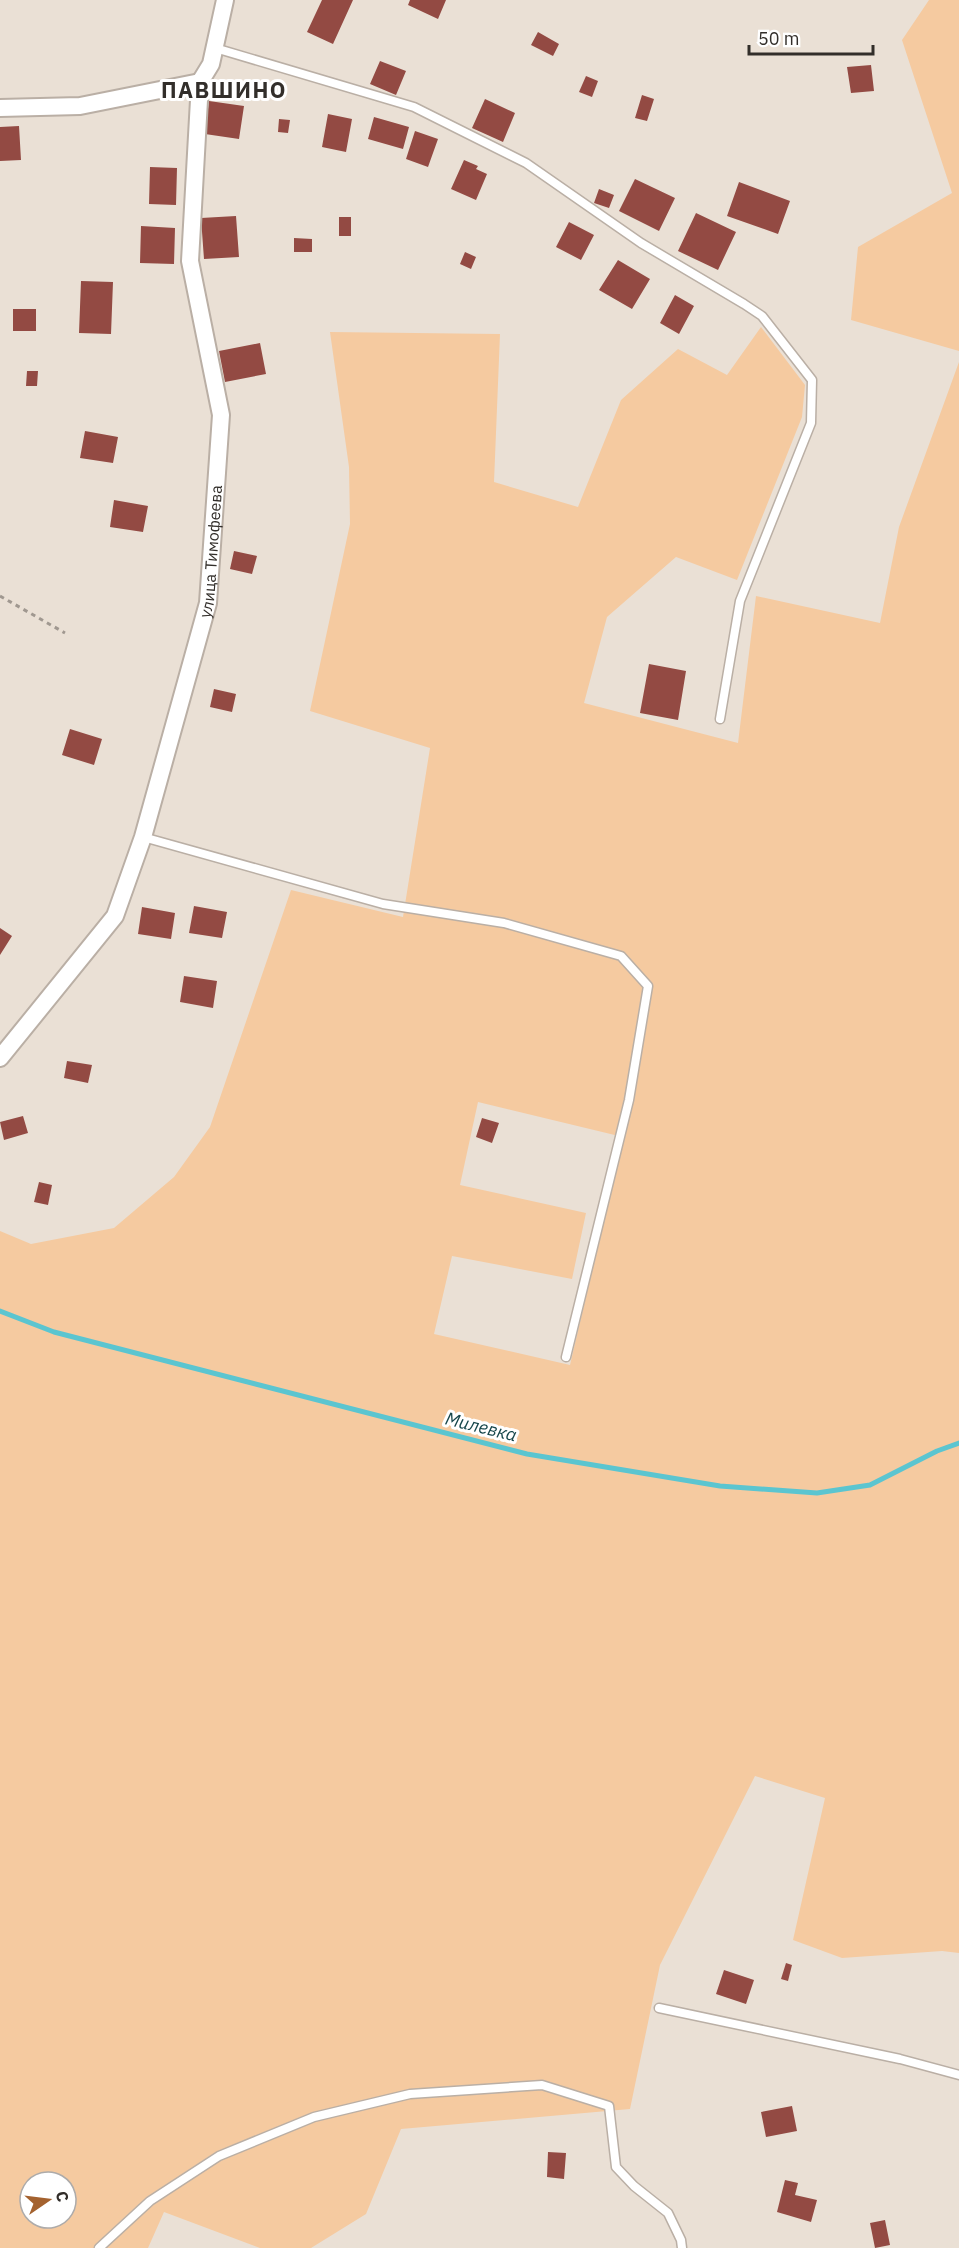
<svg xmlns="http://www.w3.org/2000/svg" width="959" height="2248" font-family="'IBM Plex Sans',sans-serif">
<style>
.green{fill:#f5caa0;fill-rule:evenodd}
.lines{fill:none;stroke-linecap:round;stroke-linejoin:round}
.stream{stroke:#5bc5d0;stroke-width:5}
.building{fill:#934a43}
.service-casing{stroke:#baafa5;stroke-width:11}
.minor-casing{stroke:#baafa5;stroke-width:20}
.path{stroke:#a09890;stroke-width:3;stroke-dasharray:4.5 4.5;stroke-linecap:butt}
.service{stroke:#fff;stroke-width:8}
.minor{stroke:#fff;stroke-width:16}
.labels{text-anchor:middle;stroke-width:6;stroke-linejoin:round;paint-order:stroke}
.street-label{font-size:16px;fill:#322e2a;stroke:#fff}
.water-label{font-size:18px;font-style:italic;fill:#16464b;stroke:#fff}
.district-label{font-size:22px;font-weight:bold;letter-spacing:1.5px;fill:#322e2a;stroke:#fff}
</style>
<rect width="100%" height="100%" fill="#eae0d5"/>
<!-- green -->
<path class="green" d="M 929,0 L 959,0 L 959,351 L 851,320 L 858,247 L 952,193 L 902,40 Z
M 761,327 L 805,385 L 802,417 L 737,580 L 676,557 L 607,617 L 584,703 L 738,743 L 756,596 L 880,623 L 899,527 L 959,362 L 959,1953 L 942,1951 L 842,1958 L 793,1940 L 825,1798 L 755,1776 L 660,1965 L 630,2109 L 401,2129 L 366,2214 L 311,2248 L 260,2248 L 164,2212 L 148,2248 L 0,2248 L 0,1231 L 31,1244 L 114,1228 L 174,1177 L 210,1127 L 291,890 L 403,917 L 430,748 L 310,711 L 350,524 L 349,467 L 330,332 L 500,334 L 494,482 L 578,507 L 621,400 L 678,349 L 727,375 ZM 478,1102 L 623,1137 L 570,1365 L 434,1334 L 452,1256 L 572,1279 L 586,1213 L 460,1185 ZM 30,2182 L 66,2182 L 66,2218 L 30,2218 Z"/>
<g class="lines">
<!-- stream -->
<path class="stream" d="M 0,1311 L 54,1332 L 527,1454 L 720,1486 L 817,1493 L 870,1485 L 937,1451 L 959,1443"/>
</g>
<!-- building -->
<path class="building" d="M 322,0 L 353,0 L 333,44 L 307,32 Z
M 410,0 L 446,0 L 438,19 L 408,5 Z
M 538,32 L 559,44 L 553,56 L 531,45 Z
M 380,61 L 406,71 L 396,95 L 370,84 Z
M 871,65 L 874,91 L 851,93 L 847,67 Z
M 586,76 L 598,81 L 592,97 L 579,92 Z
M 642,95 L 654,99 L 647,121 L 635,118 Z
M 485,99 L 515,113 L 503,142 L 472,128 Z
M 209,101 L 244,106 L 239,139 L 205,134 Z
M 328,114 L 352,119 L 346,152 L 322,147 Z
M 374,117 L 409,127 L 403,149 L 368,139 Z
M 279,119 L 290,120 L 288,133 L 278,132 Z
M 19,126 L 21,160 L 0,161 L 0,127 Z
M 415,131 L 438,139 L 428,167 L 406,159 Z
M 464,160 L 478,166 L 476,169 L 487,174 L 476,200 L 451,189 Z
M 150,167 L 177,168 L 176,205 L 149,204 Z
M 635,179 L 675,198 L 659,231 L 619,211 Z
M 739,182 L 790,201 L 778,234 L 727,216 Z
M 599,189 L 614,195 L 609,208 L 594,203 Z
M 696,213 L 736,232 L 718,270 L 678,251 Z
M 236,216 L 239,257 L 204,259 L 201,218 Z
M 339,217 L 351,217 L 351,236 L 339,236 Z
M 569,222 L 594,235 L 581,260 L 556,247 Z
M 141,226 L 175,228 L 174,264 L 140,263 Z
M 294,238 L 312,239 L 312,252 L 294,252 Z
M 465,252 L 476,257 L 471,269 L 460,264 Z
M 618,260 L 650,279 L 632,309 L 599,290 Z
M 81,281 L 113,282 L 111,334 L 79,333 Z
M 675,295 L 694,306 L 679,334 L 660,323 Z
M 13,309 L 36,309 L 36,331 L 13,331 Z
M 260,343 L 266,374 L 225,382 L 219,351 Z
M 27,371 L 38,371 L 37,386 L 26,386 Z
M 85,431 L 118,437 L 113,463 L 80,458 Z
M 114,500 L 148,506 L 143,532 L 110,527 Z
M 234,551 L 257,556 L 252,574 L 230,569 Z
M 649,664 L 686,671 L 678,720 L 640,713 Z
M 214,689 L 236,694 L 232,712 L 210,707 Z
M 70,729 L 102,739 L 94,765 L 62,755 Z
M 194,906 L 227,912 L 222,938 L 189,933 Z
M 142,907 L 175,913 L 171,939 L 138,934 Z
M 0,928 L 12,936 L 0,955 Z
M 184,976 L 217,981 L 213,1008 L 180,1002 Z
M 67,1061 L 92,1065 L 88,1083 L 64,1078 Z
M 23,1116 L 28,1133 L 4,1140 L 0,1122 Z
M 482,1118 L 499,1123 L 492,1143 L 476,1137 Z
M 39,1182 L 52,1185 L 48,1205 L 34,1202 Z
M 786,1963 L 792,1965 L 788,1981 L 781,1979 Z
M 724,1970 L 754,1980 L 746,2004 L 716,1994 Z
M 792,2106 L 797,2131 L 766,2137 L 761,2112 Z
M 548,2152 L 566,2153 L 564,2179 L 547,2177 Z
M 785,2180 L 798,2183 L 795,2195 L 817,2200 L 811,2222 L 777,2212 Z
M 885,2220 L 890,2245 L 875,2248 L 870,2223 Z"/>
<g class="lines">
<!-- service casing -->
<g class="service-casing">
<path id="service" d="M 215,48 L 414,107 L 526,163 L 641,243 L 744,304 L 762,316 L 812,380 L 811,423 L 740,601 L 720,719
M 143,837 L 383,904 L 504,923 L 621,956 L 648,986 L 629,1100 L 566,1357
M 659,2008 L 900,2059 L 959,2075
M 99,2248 L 150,2201 L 219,2156 L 314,2117 L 410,2094 L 542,2085 L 609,2106 L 616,2167 L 634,2186 L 668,2213 L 681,2240 L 682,2248"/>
</g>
<!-- minor casing -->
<g class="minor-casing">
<g id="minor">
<path d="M 0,108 L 80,106 L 200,82"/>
<path id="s1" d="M 0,1058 L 115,916 L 143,837 L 208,603 L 221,415 L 190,261 L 200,82 L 211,64 L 225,0"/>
</g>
</g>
<!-- path -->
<path class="path" d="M 0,596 L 65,633"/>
<!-- service -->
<use href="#service" class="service"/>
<!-- minor -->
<use href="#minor" class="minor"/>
</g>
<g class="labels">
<!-- street labels -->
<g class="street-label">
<text dy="6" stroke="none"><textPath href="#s1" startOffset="561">улица Тимофеева</textPath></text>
</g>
<!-- water labels -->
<g class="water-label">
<text transform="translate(481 1427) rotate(14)" y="6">Милевка</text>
</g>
<!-- district labels -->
<g class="district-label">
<text x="224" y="98">ПАВШИНО</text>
</g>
</g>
<!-- north arrow -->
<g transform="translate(48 2200) rotate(76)"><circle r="28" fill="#ffffff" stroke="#adabaa" stroke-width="1.5"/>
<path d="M0-4.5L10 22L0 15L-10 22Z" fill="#a4622f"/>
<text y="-9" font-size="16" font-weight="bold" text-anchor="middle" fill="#322e2a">С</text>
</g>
<!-- scale -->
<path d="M749 45v9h124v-9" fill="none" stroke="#322e2a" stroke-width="3"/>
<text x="758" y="45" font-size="18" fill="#322e2a" stroke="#ffffff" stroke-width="4.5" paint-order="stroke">50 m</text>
</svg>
